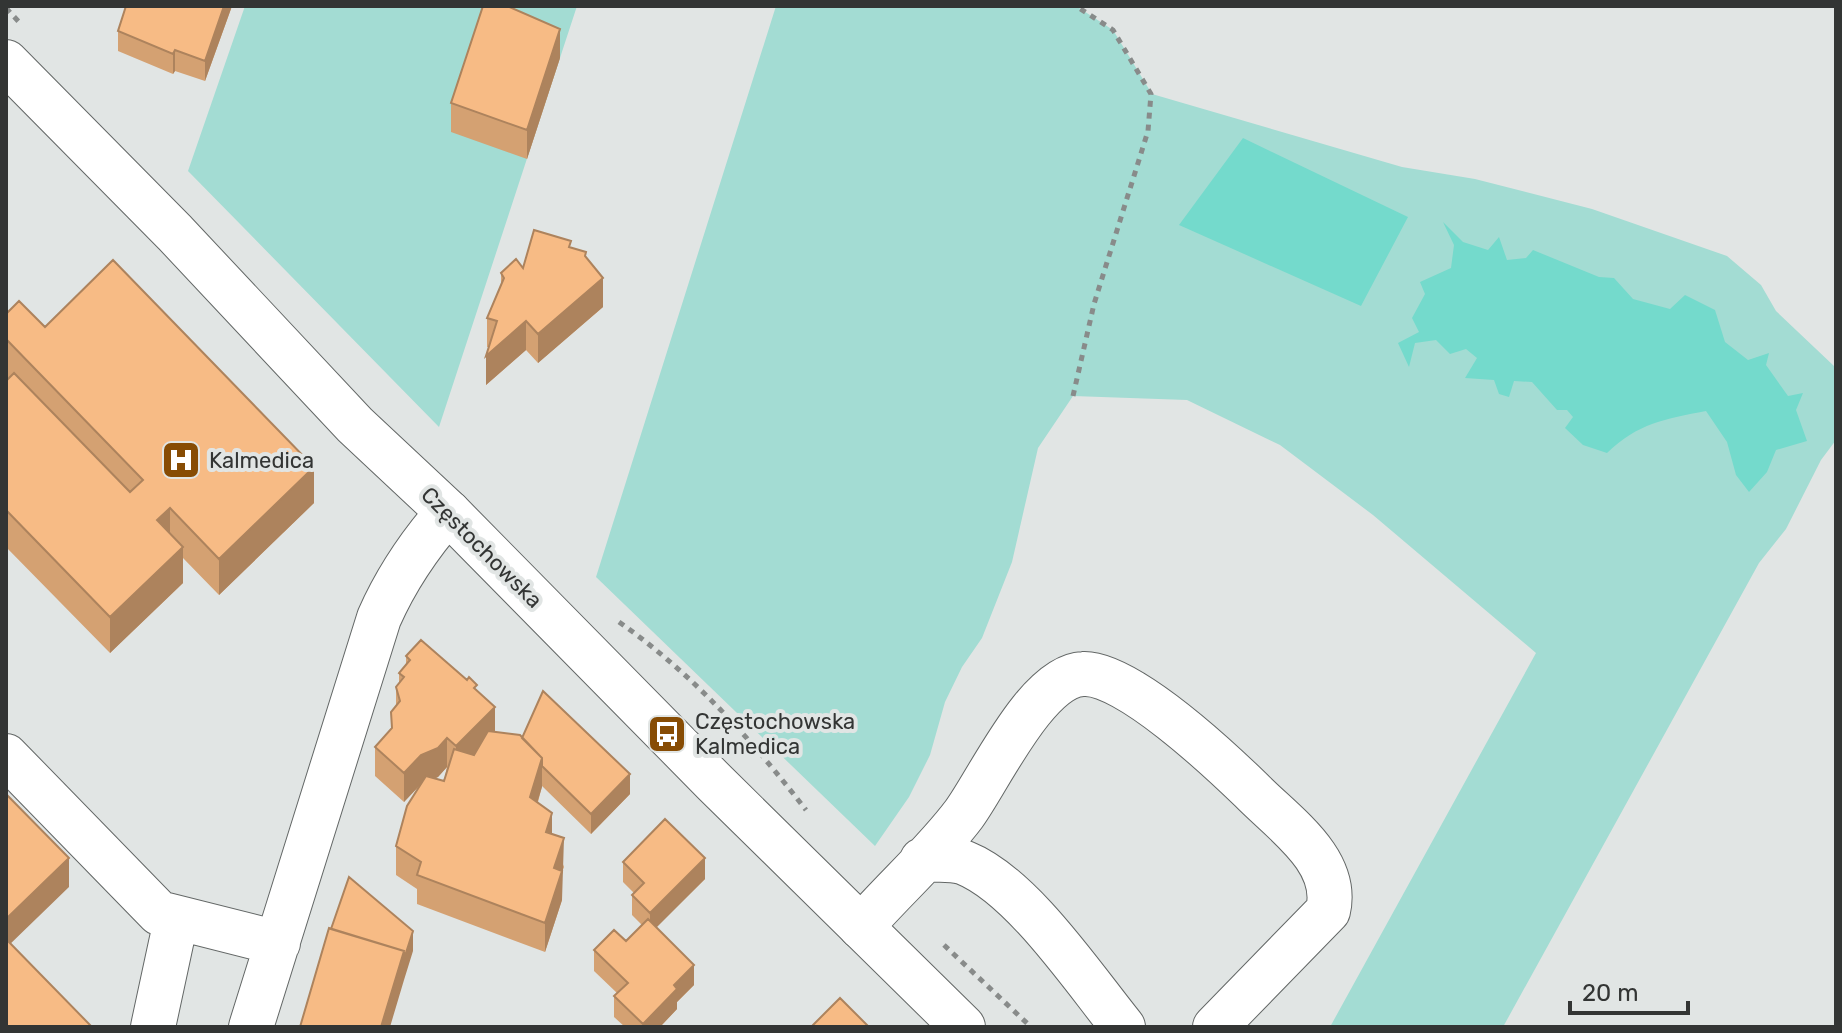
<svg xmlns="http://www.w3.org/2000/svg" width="1842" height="1033" font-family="Rubik,sans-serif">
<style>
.green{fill:#a3dcd3}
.water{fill:#74dacc}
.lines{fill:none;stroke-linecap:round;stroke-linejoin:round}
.minor-casing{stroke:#636766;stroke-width:46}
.major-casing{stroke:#636766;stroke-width:46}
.path{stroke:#888b8a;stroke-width:5;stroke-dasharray:6 6;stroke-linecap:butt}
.minor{stroke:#fff;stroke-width:44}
.major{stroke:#fff;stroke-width:44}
.wall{fill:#d4a172;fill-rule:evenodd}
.shaded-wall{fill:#ad835d}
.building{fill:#f7bb85;stroke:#ad835d;stroke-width:2}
.labels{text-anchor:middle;stroke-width:8;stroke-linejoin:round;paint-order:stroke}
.poi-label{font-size:22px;fill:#333534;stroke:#e1e5e4;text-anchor:start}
.street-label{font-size:22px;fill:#333534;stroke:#e1e5e4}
</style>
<rect width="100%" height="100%" fill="#e1e5e4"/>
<!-- green -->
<path class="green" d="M 245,6 L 577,6 L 439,427 L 188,171 Z
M 776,6 L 1076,6 L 1113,30 L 1152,94 L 1402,167 L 1475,179 L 1592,209 L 1727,256 L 1761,285 L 1776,311 L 1834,366 L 1836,440 L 1821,460 L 1786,529 L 1759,563 L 1503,1027 L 1330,1027 L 1536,653 L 1373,515 L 1280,445 L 1187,400 L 1073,396 L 1038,448 L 1012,562 L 982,638 L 962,667 L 945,702 L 930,755 L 909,797 L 875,846 L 596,577 Z"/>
<!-- water -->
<path class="water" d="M 1243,138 L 1408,217 L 1361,306 L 1179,225 Z
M 1443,222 L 1463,242 L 1488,250 L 1499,237 L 1507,260 L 1526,258 L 1533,250 L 1599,277 L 1614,278 L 1633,299 L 1670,309 L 1685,295 L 1715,310 L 1725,342 L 1748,360 L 1769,353 L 1766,365 L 1788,396 L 1803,393 L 1796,410 L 1807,441 L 1776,450 L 1767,472 L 1749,492 L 1736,475 L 1727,442 L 1706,411 C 1665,419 1638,423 1607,453 L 1583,445 L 1565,428 L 1573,417 L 1567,410 L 1557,410 L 1532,382 L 1514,381 L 1509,397 L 1499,394 L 1494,380 L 1465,378 L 1477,358 L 1466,349 L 1450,354 L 1436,340 L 1415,343 L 1409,367 L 1398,343 L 1419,332 L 1412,318 L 1425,294 L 1420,282 L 1451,268 L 1454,245 Z"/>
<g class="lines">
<!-- minor casing -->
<g class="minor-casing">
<path id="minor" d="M 6,756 L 159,913 L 278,943
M 922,860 C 935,860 953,858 965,863 C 1022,886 1084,979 1123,1027
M 861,927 C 894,889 934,854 964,814 C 989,780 1036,676 1083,674 C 1126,671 1220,760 1251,790 C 1283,823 1340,860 1328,911 L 1215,1027
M 153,1027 L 176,920
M 251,1027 L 379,618 C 397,577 419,545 448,512"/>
</g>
<!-- major casing -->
<g class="major-casing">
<path id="major" d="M 6,62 L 175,233 L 355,425 L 448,512 L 715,783 L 963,1027"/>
</g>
<!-- path -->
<path class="path" d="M 6,8 L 19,22
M 1073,396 L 1094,304 L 1148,131 L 1151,94 L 1113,30 L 1076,6
M 619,622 C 693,674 751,739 806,810
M 944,945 L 1031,1027"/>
<!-- minor -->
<use href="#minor" class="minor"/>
<!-- major -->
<use href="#major" class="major"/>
</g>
<!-- wall -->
<path class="wall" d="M 232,6 L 205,81 L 175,71 L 173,74 L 118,51 L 118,31 Z
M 560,58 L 527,159 L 451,132 L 451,103 Z
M 571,247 L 586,258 L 603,307 L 538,363 L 526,350 L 486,385 L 488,347 L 487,347 L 487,318 L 501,285 L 501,273 L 523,268 Z
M 6,314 L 314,503 L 219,595 L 183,558 L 183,583 L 110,653 L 6,547 L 6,381 L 9,378 L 6,375 Z
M 406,656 L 477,690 L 495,732 L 522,738 L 630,794 L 591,834 L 542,786 L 538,802 L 552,834 L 564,867 L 562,872 L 562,900 L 545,952 L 417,904 L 417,889 L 396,875 L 396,846 L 422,783 L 404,802 L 375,776 L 375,747 L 391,729 L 391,712 L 396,706 L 396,687 L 399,684 L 399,673 L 406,665 ZM 447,767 L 444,781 L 434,779 L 438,777 Z
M 623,862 L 705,879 L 656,927 L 694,985 L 677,1002 L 677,1009 L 660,1027 L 625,1027 L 614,1017 L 614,996 L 617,993 L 594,971 L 594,950 L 626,941 L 642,925 L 632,915 L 632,895 L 634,893 L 623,882 Z"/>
<!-- shaded-wall -->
<path class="shaded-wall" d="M 224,6 L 232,6 L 205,81 L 205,61 Z
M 560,29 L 560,58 L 527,159 L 527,130 Z
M 175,50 L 175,71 L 173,74 L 173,54 Z
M 603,278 L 603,307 L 538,363 L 538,334 Z
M 526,321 L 526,350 L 486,385 L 486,356 Z
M 314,467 L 314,503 L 219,595 L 219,559 Z
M 170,508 L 170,544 L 157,520 Z
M 183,547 L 183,583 L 110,653 L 110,617 Z
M 495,707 L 495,736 L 456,775 L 456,746 Z
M 447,738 L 447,767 L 438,777 L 421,784 L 404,802 L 404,773 L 421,755 Z
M 542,758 L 542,787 L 530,826 L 530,797 Z
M 630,774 L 630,794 L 591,834 L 591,814 Z
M 552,813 L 552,842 L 546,832 Z
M 564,838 L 562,900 L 545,952 L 545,923 L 554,868 Z
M 69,858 L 69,887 L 6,948 L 6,919 Z
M 705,858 L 705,879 L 650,934 L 650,913 Z
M 413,931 L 413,951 L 404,980 L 404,959 Z
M 404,951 L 404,980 L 390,1027 L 381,1027 Z
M 694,965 L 694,985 L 677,1002 L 677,1009 L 660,1027 L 643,1027 L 643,1024 L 674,985 Z"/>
<!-- building -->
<path class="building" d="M 126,6 L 224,6 L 205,61 L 175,50 L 173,54 L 118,31 Z
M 483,6 L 507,6 L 560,29 L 527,130 L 451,103 Z
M 534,230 L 571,241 L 569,247 L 586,252 L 585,256 L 603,278 L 538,334 L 526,321 L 486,356 L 497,321 L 487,318 L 504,278 L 501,273 L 516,259 L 523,268 Z
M 113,260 L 314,467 L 219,559 L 170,508 L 157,520 L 183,547 L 110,617 L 6,510 L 6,381 L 14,373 L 130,492 L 143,480 L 6,339 L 6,314 L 19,301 L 45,327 Z
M 421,640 L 467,680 L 469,677 L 477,685 L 474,688 L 495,707 L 456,746 L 447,738 L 438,748 L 421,755 L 404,773 L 375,747 L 392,728 L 391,712 L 400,701 L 396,687 L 404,677 L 399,673 L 410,660 L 406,656 Z
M 543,691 L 630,774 L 591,814 L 542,766 L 542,758 L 522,738 Z
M 488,731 L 520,735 L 542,758 L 530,797 L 552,813 L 546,832 L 564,838 L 554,868 L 562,871 L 545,923 L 417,875 L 421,862 L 396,846 L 407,806 L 426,776 L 444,781 L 454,749 L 474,755 Z
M 6,794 L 69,858 L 6,919 Z
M 665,819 L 705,858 L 650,913 L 632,895 L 644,883 L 623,862 Z
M 349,877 L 413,931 L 404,959 L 404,951 L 331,929 Z
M 648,919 L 694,965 L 674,985 L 677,989 L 643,1024 L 614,996 L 628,983 L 594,950 L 614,930 L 626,941 Z
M 329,928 L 404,951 L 381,1027 L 300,1027 Z
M 6,939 L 92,1027 L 6,1027 Z
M 840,998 L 869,1027 L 813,1027 L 812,1026 Z"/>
<!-- icons -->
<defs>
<g id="hospital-square" transform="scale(2)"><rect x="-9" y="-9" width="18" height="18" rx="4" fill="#874c04" stroke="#e1e5e4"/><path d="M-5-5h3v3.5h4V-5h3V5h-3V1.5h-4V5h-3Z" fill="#fff"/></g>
<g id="bus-square" transform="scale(2)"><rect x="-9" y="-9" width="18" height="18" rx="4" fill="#874c04" stroke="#e1e5e4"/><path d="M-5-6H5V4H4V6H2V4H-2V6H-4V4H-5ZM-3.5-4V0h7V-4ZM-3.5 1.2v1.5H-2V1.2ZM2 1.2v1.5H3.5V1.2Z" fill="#fff"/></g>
</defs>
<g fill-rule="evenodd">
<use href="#hospital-square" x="181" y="460"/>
<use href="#bus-square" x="667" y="734"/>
</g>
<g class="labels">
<!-- poi labels -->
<g class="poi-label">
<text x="209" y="468">Kalmedica</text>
<text x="695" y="729">Częstochowska<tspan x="695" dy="25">Kalmedica</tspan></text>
</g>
<!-- street labels -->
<g class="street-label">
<text transform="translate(482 547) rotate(45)" y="8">Częstochowska</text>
</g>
</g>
<!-- border -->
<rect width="1842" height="1033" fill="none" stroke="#333534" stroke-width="16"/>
<!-- scale -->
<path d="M1570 1001v12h118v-12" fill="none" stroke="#333534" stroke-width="4"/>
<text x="1582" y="1001" font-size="24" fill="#333534" stroke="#e1e5e4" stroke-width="6" paint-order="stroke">20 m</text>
</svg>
